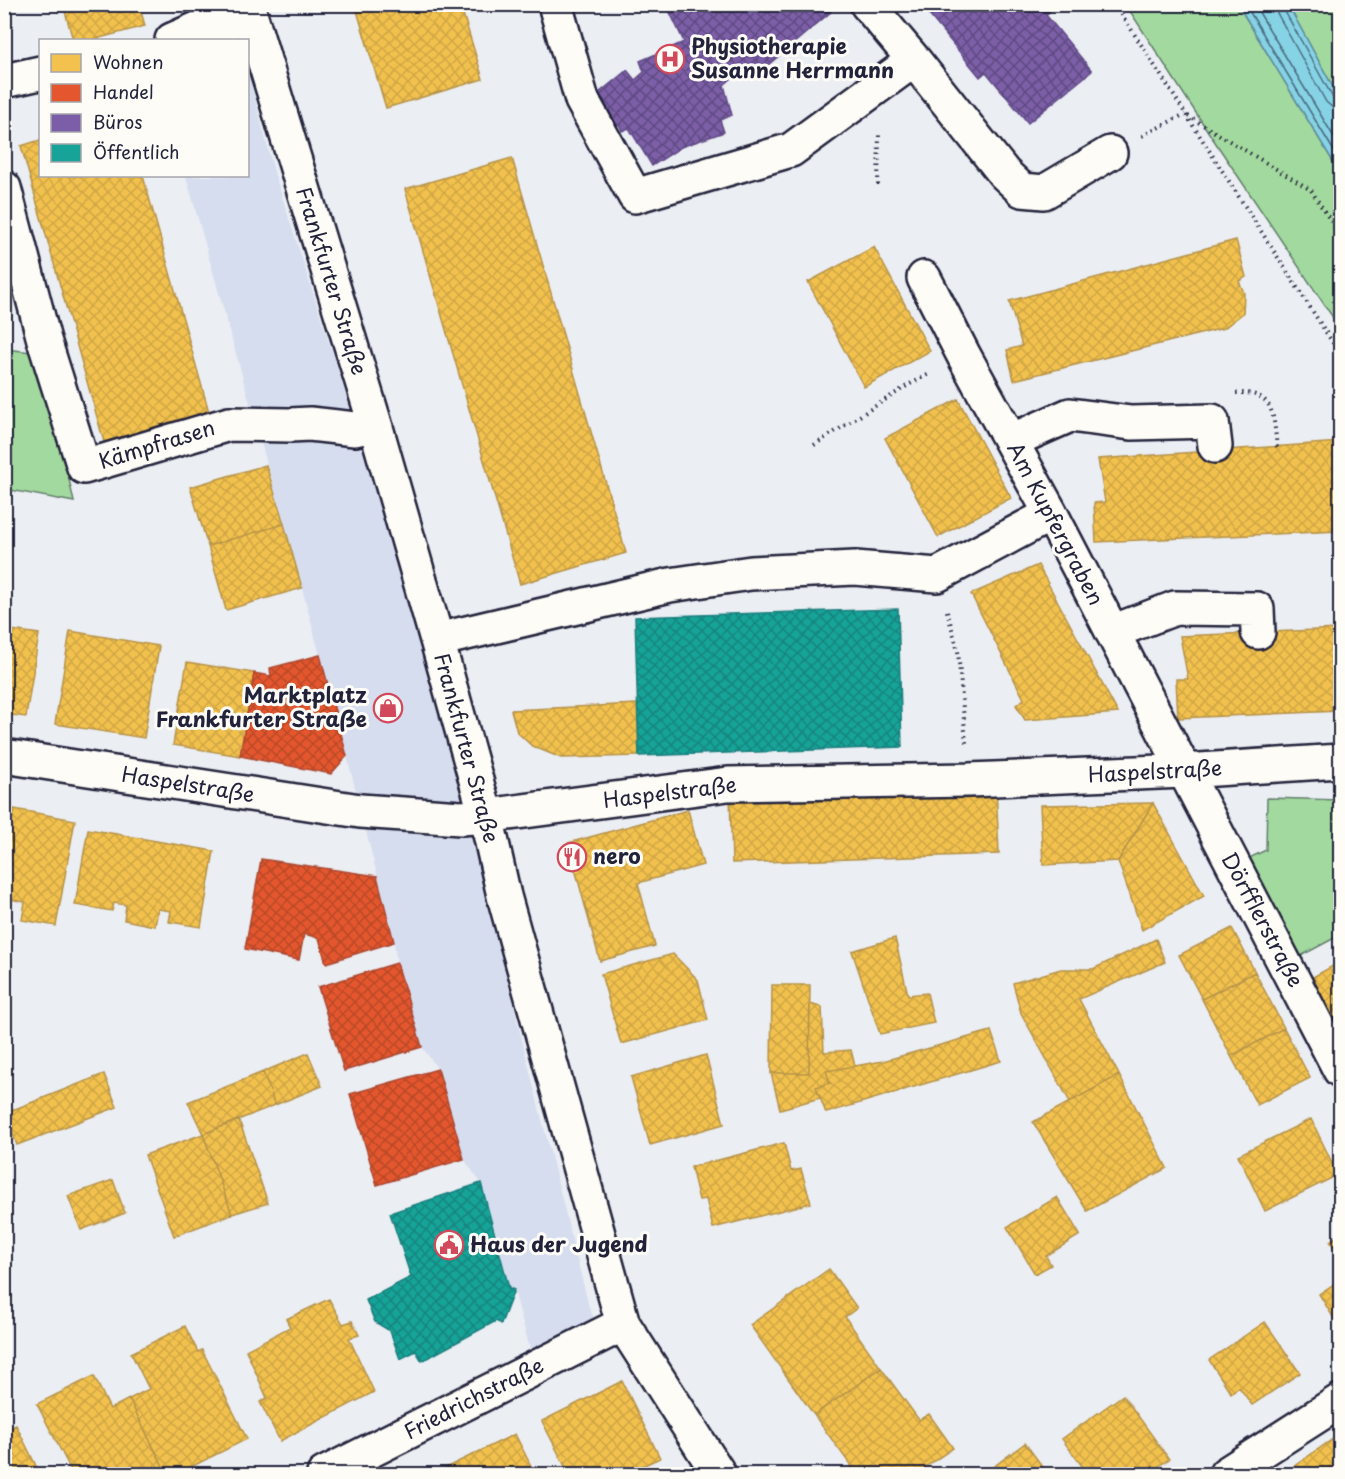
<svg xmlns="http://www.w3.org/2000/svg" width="1345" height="1479" font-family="'Playpen Sans',sans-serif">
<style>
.built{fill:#d6ddee}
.green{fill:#a2d99e;stroke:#627e6c;stroke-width:1.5}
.water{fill:#86d3e5;stroke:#5e8ca1;stroke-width:1.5}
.homes{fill:url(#homes-cross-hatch);stroke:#b49148;stroke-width:1.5}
.shops{fill:url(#shops-cross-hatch);stroke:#aa4732;stroke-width:1.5}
.offices{fill:url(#offices-cross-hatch);stroke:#604c87;stroke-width:1.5}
.public{fill:url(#public-cross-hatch);stroke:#1a7c7c;stroke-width:1.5}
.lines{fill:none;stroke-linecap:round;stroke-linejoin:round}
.shore{stroke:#4a697f;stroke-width:1.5}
.minor-casing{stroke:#22223b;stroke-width:38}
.path{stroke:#22223b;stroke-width:4;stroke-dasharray:1.5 4.5;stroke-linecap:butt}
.minor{stroke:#fdfcf7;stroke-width:33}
.labels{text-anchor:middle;stroke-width:6;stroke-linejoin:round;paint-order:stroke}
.poi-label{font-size:21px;font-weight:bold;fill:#22223b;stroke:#fdfcf7;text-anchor:start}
.street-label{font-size:21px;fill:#22223b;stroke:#fdfcf7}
</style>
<defs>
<pattern id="homes-cross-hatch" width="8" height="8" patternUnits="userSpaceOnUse" patternTransform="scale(1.5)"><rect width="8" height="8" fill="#f2c14e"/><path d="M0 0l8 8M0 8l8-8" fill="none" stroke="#cfa645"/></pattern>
<pattern id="shops-cross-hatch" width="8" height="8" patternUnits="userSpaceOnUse" patternTransform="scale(1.5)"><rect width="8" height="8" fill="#e4572e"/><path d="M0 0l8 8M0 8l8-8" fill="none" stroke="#b84828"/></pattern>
<pattern id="offices-cross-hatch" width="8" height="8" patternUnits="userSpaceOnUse" patternTransform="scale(1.5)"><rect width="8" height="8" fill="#7b5ea7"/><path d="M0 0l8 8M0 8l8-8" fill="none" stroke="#5f4982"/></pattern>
<pattern id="public-cross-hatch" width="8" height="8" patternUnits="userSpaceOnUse" patternTransform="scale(1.5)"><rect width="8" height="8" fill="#17a398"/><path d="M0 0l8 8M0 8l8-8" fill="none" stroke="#14847d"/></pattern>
</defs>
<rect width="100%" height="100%" fill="#ebeef3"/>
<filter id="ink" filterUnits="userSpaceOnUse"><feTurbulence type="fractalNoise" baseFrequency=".0167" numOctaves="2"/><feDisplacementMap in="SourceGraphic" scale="12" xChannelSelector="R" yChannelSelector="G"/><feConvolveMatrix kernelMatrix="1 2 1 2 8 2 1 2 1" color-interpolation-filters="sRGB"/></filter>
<g filter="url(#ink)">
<!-- built -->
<path class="built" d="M 248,72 L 275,175 L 347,398 L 450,737 L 483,866 L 519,1028 L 589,1307 L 601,1335 L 535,1368 L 514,1290 L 509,1288 L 481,1183 L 464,1159 L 438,1069 L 422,1047 L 397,963 L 394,942 L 347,756 L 302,588 L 186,176 L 248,176 Z"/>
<!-- green -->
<path class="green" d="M 1126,5 L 1238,5 L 1340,173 L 1340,328 L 1209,133 Z
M 1288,5 L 1340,5 L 1340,100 Z
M 4,349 L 41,353 L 74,502 L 5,489 Z
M 1267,798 L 1340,800 L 1340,935 L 1297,958 L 1245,860 L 1266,850 Z"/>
<!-- water -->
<path class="water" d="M 1238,5 L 1288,5 L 1340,100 L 1340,173 Z"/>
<!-- homes -->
<path class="homes" d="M 63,4 L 139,4 L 145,26 L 92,40 L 73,40 Z
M 355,4 L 460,4 L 483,79 L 386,108 Z
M 40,140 L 40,176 L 143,176 L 209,412 L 104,442 L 21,146 Z
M 512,158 L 626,553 L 520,584 L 405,189 Z
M 1236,240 L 1246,277 L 1239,281 L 1244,293 L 1243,313 L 1224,328 L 1014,380 L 1007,350 L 1022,346 L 1009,301 Z
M 874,247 L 930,351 L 864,387 L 808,282 Z
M 958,399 L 1011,498 L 938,537 L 885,438 Z
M 1340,442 L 1340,531 L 1096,542 L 1094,503 L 1105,502 L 1098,459 Z
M 266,465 L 284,524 L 208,546 L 190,487 Z
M 284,524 L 302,588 L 226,610 L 208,546 Z
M 1038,565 L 1118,713 L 1025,720 L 1016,705 L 1024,699 L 971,594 Z
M 4,629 L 39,634 L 26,717 L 4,714 Z
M 1340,629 L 1340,711 L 1178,718 L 1176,679 L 1188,679 L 1180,636 Z
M 70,631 L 159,646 L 144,738 L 55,724 Z
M 187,662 L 254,673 L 240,756 L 173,745 Z
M 637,704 L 639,756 L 561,758 L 532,746 L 517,732 L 511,710 Z
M 996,786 L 999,854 L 732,863 L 730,795 Z
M 1153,803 L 1118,861 L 1043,865 L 1040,805 Z
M 1153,803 L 1204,896 L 1142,930 L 1118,861 Z
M 4,808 L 14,809 L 4,863 Z
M 14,809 L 75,820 L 56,926 L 22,920 L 25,902 L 4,898 L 4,863 Z
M 688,810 L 703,865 L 638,883 L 655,946 L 600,961 L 568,843 Z
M 88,829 L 214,851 L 201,927 L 169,922 L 171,911 L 158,909 L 155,926 L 124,920 L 126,905 L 114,903 L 112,911 L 75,905 Z
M 1232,928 L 1255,972 L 1202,999 L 1179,955 Z
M 895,938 L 908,995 L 927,993 L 934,1023 L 880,1034 L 852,951 Z
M 1156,939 L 1165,962 L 1079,999 L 1119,1075 L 1070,1102 L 1021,1013 L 1013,983 L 1061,969 L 1093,969 Z
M 673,954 L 698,980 L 708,1020 L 621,1044 L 601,974 Z
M 1340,962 L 1340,1033 L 1311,978 Z
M 1255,972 L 1284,1028 L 1231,1056 L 1202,999 Z
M 772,985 L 810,985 L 809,1073 L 771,1073 Z
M 810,1004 L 822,1007 L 824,1052 L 851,1050 L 855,1066 L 826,1071 L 830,1083 L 816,1087 L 820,1098 L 780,1109 L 771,1073 L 809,1073 Z
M 1284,1028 L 1310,1078 L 1257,1105 L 1231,1056 Z
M 991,1031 L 1001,1061 L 826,1113 L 816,1087 L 830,1083 L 826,1071 L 883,1061 Z
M 308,1053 L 322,1086 L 275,1105 L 263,1072 Z
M 706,1055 L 724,1124 L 650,1145 L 631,1077 Z
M 263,1072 L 275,1105 L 203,1134 L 188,1102 Z
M 104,1074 L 117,1107 L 17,1145 L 5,1113 Z
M 1119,1075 L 1167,1168 L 1087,1211 L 1033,1122 Z
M 1311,1119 L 1338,1175 L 1265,1211 L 1238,1155 Z
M 239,1120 L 268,1203 L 232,1214 L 203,1134 Z
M 203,1134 L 232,1214 L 174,1236 L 145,1155 Z
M 784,1143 L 791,1171 L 801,1169 L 811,1203 L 713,1228 L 706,1199 L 699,1200 L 691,1167 Z
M 113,1180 L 125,1213 L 81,1230 L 68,1196 Z
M 1057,1197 L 1080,1235 L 1046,1256 L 1051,1265 L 1035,1274 L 1007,1227 Z
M 1340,1234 L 1340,1258 L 1330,1241 Z
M 829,1269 L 857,1308 L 845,1317 L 881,1368 L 814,1415 L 750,1325 Z
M 1340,1280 L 1340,1319 L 1336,1322 L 1319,1294 Z
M 329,1299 L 343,1324 L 352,1321 L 359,1335 L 349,1338 L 374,1392 L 280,1441 L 260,1402 L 267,1398 L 246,1350 L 290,1327 L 286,1319 Z
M 1265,1322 L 1300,1373 L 1252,1405 L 1239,1387 L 1231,1393 L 1209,1360 Z
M 185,1326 L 198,1352 L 202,1350 L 247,1439 L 177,1474 L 167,1474 L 129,1399 L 149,1389 L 131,1353 Z
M 881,1368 L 919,1420 L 929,1414 L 953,1448 L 915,1474 L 848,1474 L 845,1472 L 852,1467 L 814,1415 Z
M 94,1376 L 110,1409 L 129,1399 L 167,1474 L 73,1474 L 37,1404 Z
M 622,1381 L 660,1458 L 625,1474 L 569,1474 L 542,1421 Z
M 1123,1395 L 1169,1459 L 1147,1474 L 1088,1474 L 1062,1439 Z
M 4,1421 L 8,1429 L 16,1425 L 40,1474 L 4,1474 Z
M 515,1434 L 535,1474 L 433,1474 Z
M 1340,1434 L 1340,1474 L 1298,1474 L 1293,1467 Z
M 1025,1443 L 1048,1474 L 984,1474 Z"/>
<!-- shops -->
<path class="shops" d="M 320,655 L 347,756 L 331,774 L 240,756 L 254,673 L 271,676 L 270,668 Z
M 261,859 L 377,876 L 394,942 L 326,963 L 319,938 L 304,934 L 299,960 L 245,949 Z
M 397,963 L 422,1047 L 344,1071 L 318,987 Z
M 438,1069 L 464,1159 L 377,1185 L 350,1094 Z"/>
<!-- offices -->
<path class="offices" d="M 666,4 L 825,4 L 831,12 L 755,76 L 746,66 L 724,85 L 732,115 L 720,120 L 724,132 L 681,147 L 652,166 L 629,128 L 622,131 L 619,124 L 613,130 L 589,101 L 627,70 L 635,80 L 644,72 L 640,61 L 684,42 Z
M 920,4 L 1045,4 L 1050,11 L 1046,15 L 1092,71 L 1028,123 L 986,72 L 980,77 Z"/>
<!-- public -->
<path class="public" d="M 898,609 L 902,747 L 639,756 L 635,617 Z
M 481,1183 L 509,1288 L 514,1290 L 501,1324 L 496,1321 L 422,1361 L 416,1351 L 400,1359 L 390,1331 L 375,1322 L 366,1300 L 411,1277 L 390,1213 Z"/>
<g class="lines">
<!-- shore -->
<path class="shore" d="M 1245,4 L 1340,161
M 1254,4 L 1340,147
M 1276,4 L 1277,13 L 1326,102 L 1333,108 L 1340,109
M 1283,4 L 1284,10 L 1333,98 L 1336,101 L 1340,102"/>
<!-- minor casing -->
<g class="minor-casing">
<path id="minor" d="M 247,4 L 375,424 L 437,640 L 486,816 L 504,896 L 623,1324 L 719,1474
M 555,4 L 582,100 L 635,196 L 791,150 L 914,60
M 867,4 L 914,60 L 1004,173 L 1022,190 L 1044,192 L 1110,153
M 172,40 L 197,29 L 251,18
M 4,81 L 40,73
M 4,188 L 44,340 L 84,467 L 229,424 L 290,425 L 310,424 L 355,429 L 375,424
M 924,278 L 964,356 L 1051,514 L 1340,1070
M 1011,441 L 1070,415 L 1131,423 L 1212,421 L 1215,446
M 1112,632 L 1175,608 L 1257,609 L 1258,632
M 437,640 L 670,585 L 751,573 L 855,568 L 937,575 L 1051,514
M 4,756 L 360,811 L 461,818 L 486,816 L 728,784 L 969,780 L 1184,771 L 1340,761
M 324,1474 L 623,1324
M 1226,1474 L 1340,1401"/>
</g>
<!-- path -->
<path class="path" d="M 1115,4 L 1340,354
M 1188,116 L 1311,190 L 1340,236
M 1142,136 L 1185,114
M 878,185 L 879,133
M 1236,393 C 1276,391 1273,416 1277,447
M 814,445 L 910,384 L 931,373
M 947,611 L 958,651 L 966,743"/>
<!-- minor -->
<use href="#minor" class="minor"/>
</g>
</g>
<!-- icons -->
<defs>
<g id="hospital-ring" transform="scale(1.5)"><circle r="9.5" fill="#fdfcf7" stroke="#d1495b" stroke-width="1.5"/><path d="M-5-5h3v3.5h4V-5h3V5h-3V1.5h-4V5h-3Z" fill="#d1495b"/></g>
<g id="shop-ring" transform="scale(1.5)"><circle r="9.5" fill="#fdfcf7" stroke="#d1495b" stroke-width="1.5"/><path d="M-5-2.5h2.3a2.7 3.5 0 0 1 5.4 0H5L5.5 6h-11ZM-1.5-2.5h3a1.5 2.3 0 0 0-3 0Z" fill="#d1495b"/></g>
<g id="restaurant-ring" transform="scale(1.5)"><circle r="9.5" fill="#fdfcf7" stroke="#d1495b" stroke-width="1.5"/><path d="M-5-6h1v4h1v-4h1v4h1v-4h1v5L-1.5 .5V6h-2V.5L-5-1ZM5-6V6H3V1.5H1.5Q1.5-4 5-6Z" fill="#d1495b"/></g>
<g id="civic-ring" transform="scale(1.5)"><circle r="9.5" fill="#fdfcf7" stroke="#d1495b" stroke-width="1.5"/><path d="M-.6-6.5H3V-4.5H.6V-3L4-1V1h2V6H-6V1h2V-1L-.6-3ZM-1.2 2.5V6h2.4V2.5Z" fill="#d1495b"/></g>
</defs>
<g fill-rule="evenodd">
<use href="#hospital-ring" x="670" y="59"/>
<use href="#shop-ring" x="388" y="708"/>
<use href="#restaurant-ring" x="572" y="857"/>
<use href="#civic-ring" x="449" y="1245"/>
</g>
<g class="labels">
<!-- poi labels -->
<g class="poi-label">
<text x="691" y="54">Physiotherapie<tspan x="691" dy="24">Susanne Herrmann</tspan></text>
<text x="367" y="703" text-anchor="end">Marktplatz<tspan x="367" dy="24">Frankfurter Straße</tspan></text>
<text x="593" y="864">nero</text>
<text x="470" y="1252">Haus der Jugend</text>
</g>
<!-- street labels -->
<g class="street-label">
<text transform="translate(331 281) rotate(73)" y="7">Frankfurter Straße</text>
<text transform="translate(157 445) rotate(-17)" y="7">Kämpfrasen</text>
<text transform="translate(1055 524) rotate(62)" y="7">Am Kupfergraben</text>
<text transform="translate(466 748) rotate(75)" y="7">Frankfurter Straße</text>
<text transform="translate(1155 772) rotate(-3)" y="7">Haspelstraße</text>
<text transform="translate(188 785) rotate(9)" y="7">Haspelstraße</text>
<text transform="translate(670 793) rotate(-7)" y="7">Haspelstraße</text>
<text transform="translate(1262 920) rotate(62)" y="7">Dörfflerstraße</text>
<text transform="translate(474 1399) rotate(-27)" y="7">Friedrichstraße</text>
</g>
</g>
<!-- margin -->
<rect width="1345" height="1479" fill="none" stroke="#fdfcf7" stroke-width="24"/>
<rect x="12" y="12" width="1321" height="1455" fill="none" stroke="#22223b" stroke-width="2" filter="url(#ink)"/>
<!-- legend -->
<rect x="39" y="39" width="210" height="138" fill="#fdfcf7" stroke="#a5a5ac" stroke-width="1.5"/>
<rect x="51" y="54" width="30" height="18" fill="#f2c14e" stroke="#a5a5ac" stroke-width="1.5"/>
<text x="93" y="69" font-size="18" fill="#22223b">Wohnen</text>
<rect x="51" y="84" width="30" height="18" fill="#e4572e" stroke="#a5a5ac" stroke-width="1.5"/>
<text x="93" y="99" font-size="18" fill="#22223b">Handel</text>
<rect x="51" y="114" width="30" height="18" fill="#7b5ea7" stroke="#a5a5ac" stroke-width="1.5"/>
<text x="93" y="129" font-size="18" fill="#22223b">Büros</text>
<rect x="51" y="144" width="30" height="18" fill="#17a398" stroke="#a5a5ac" stroke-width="1.5"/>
<text x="93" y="159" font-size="18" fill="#22223b">Öffentlich</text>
</svg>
